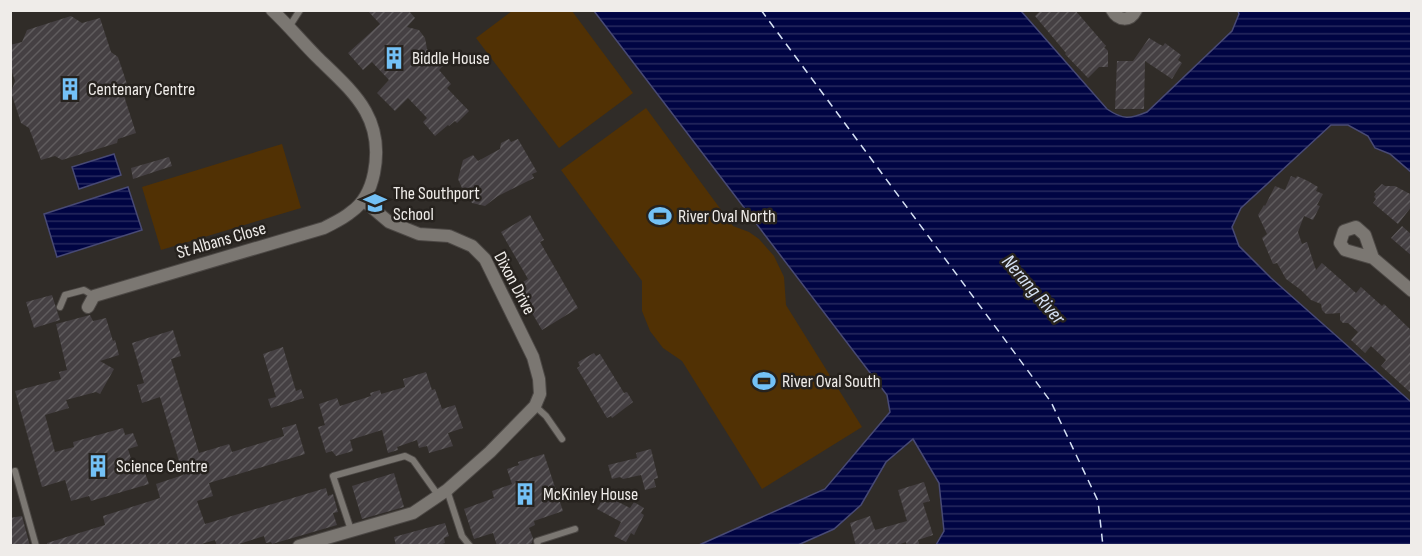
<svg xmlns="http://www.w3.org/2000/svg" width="1422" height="556" font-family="'Sofia Sans Condensed',sans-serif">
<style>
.garden{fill:#513104}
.water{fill:url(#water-rules);stroke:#484a75;stroke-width:1.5}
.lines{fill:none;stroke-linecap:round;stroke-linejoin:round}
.ferry{stroke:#d5e1f4;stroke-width:1.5;stroke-dasharray:8 6;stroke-linecap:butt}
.building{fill:url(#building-hatch)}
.lane-casing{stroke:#4c4845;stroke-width:8}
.street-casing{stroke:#4c4845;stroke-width:14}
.lane{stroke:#7b7772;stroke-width:6}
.street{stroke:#7b7772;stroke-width:12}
.labels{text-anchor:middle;stroke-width:5;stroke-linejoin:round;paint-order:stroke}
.poi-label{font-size:18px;fill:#efece9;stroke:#26221e;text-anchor:start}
.street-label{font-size:18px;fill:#efece9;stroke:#26221e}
.water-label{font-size:20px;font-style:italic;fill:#d5e1f4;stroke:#26221e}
</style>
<defs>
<pattern id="water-rules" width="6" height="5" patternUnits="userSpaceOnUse" patternTransform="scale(1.5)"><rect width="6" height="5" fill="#000443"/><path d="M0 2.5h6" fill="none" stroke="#26295e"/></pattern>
<pattern id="building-hatch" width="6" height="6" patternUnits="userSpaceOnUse" patternTransform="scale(1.5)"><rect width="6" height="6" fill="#454043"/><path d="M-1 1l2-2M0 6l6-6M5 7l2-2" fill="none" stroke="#605c5e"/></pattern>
</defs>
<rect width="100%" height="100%" fill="#302c28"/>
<!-- garden -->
<path class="garden" d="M 512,11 L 572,11 L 633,93 L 559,148 L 476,38 Z
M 646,108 L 733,226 L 749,232 L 759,239 L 774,256 L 784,277 L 786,305 L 862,427 L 762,489 L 682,361 L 663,348 L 650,331 L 642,311 L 642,281 L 561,170 Z
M 282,144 L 301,208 L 161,250 L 142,187 Z"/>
<!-- water -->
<path class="water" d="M 594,11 L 1021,11 L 1107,109 C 1123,120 1130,119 1147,112 L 1232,31 L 1239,14 L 1238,11 L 1411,11 L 1411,172 L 1390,154 L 1375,148 L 1368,136 L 1348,125 L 1331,125 L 1241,208 L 1232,227 L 1239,246 L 1271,278 L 1411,402 L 1411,545 L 936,545 L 944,531 L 939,483 L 913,439 L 886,462 L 861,505 L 834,529 L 798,545 L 699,545 L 825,489 L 890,412 L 887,395 Z
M 114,154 L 121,175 L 79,189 L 72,167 Z
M 128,187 L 142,230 L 57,257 L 44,214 Z"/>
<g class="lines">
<!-- ferry -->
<path class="ferry" d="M 761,10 L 1051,402 L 1098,501 L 1103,546"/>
</g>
<!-- building -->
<path class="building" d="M 367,10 L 408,10 L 415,18 L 407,27 L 419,30 L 425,38 L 427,49 L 443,66 L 439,70 L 451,84 L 447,88 L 469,111 L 457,123 L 455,121 L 449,126 L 448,125 L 435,136 L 423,122 L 427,118 L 408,98 L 395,111 L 377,93 L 389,80 L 372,62 L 363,70 L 348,53 L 380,24 Z
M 1041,10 L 1075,10 L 1106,46 L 1104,47 L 1108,51 L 1108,67 L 1099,67 L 1088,78 L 1065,54 L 1066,53 L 1035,16 Z
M 71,16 L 82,23 L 100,18 L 111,52 L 118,57 L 128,87 L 125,99 L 136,133 L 118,139 L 117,143 L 62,160 L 55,156 L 41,160 L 29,128 L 21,123 L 11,92 L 15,81 L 10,66 L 10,45 L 22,42 L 27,30 Z
M 1149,38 L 1159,44 L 1163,46 L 1165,43 L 1181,55 L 1178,60 L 1182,63 L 1172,79 L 1145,61 L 1144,109 L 1115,109 L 1117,61 L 1133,61 Z
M 509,139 L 511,142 L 518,139 L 537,172 L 532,174 L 534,178 L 498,196 L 485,206 L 472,203 L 468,196 L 466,197 L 458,179 L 463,160 L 473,155 L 478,161 L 500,149 L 501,143 Z
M 169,157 L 172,166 L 133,179 L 131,168 Z
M 1291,176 L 1296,178 L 1297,176 L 1308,181 L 1318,187 L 1316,191 L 1323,194 L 1317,205 L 1320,206 L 1313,220 L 1304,216 L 1298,232 L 1302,244 L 1307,242 L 1316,270 L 1322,263 L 1356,293 L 1361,287 L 1382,306 L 1384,304 L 1412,331 L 1412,394 L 1381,366 L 1386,360 L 1371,346 L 1365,353 L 1351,340 L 1358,332 L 1348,323 L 1343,323 L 1340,320 L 1340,313 L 1326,314 L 1322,310 L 1321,304 L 1311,300 L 1301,290 L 1286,279 L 1277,263 L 1273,264 L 1262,238 L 1267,234 L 1258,215 L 1264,205 L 1265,206 L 1275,186 L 1285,190 Z
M 1382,184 L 1385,186 L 1395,186 L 1412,195 L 1412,206 L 1398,224 L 1373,203 L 1376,199 L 1374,197 L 1376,194 L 1374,192 Z
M 530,215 L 544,240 L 540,242 L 578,308 L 542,330 L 516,286 L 528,279 L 501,232 Z
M 1402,226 L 1412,235 L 1412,256 L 1391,238 Z
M 52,295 L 60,320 L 34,328 L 26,302 Z
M 90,315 L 93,321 L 106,318 L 113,341 L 115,340 L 119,355 L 100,361 L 114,369 L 100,394 L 96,392 L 66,400 L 69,408 L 45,415 L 55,452 L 74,447 L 73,442 L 123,428 L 125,435 L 133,433 L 138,446 L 128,449 L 134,468 L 142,465 L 149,484 L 91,501 L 89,496 L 71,501 L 65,480 L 42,487 L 15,391 L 61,379 L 59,372 L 67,370 L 56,324 Z
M 173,330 L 181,356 L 171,359 L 199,453 L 229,444 L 232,452 L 284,436 L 282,428 L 296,424 L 305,454 L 209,483 L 213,496 L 197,501 L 205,524 L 326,488 L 328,496 L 333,494 L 338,512 L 333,513 L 337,525 L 272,544 L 271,542 L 266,543 L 264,536 L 233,546 L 217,546 L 215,540 L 195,546 L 47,546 L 47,543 L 105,525 L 103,516 L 160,498 L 156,484 L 183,475 L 160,397 L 142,403 L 137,385 L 144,383 L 132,343 Z
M 283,347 L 296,391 L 301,389 L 304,398 L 271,408 L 268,399 L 276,397 L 263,354 Z
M 594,353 L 596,356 L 600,354 L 624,393 L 627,392 L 633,402 L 612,418 L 611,416 L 607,418 L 577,368 L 580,366 L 578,362 Z
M 426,372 L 432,390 L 435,389 L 442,409 L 455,405 L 463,428 L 448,433 L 453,446 L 429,453 L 427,446 L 419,448 L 417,440 L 397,447 L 398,450 L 388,453 L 382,430 L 350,440 L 353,451 L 336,456 L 332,451 L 326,453 L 318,427 L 325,425 L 319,404 L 337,398 L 340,406 L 371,396 L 370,393 L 380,390 L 381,394 L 405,387 L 403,379 Z
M 651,449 L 658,478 L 654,479 L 656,487 L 645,490 L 641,475 L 623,479 L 620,477 L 612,479 L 608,465 L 637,458 L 636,453 Z
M 544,454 L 563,511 L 534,521 L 535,525 L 529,528 L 533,538 L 532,543 L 526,546 L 497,546 L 493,533 L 474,539 L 464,509 L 494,498 L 492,491 L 512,484 L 507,469 L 519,465 L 518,462 Z
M 394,473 L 404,507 L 362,519 L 352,486 Z
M 924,482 L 930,501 L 923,503 L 933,535 L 918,540 L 920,546 L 907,546 L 906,542 L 895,546 L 856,546 L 850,523 L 870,516 L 875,530 L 907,521 L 898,490 Z
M 605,495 L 630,508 L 634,502 L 644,508 L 641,513 L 644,515 L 634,535 L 631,533 L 626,542 L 614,536 L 621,522 L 597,509 Z
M 22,516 L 30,546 L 13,546 L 10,538 L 10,518 Z
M 445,523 L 449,536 L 444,538 L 445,543 L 436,546 L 396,546 L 394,537 Z"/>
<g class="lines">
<!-- lane casing -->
<g class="lane-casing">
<path id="lane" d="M 289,27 L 300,10
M 60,307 L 65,295 L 84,290 L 94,296
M 535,406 L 546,416 L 562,439
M 15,471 L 36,546
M 447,490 L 462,536 L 470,546
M 351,530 L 333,476 L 405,456 L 413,460 L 438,495
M 538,546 L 537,541 L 575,529"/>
</g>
<!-- street casing -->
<g class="street-casing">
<path id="street" d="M 1112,10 C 1118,21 1130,22 1136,10
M 1373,258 L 1365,235 L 1356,227 L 1344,231 L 1340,243 L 1345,250 L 1373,258 L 1412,291
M 88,307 L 94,296 L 324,228 C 333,223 343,219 351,212 C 364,203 371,188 374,173 C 385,117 353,92 317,57 C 302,42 288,25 272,10
M 299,546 L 413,513 L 447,490 L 490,452 L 535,406 L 540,394 L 539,379 L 533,357 L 485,259 L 472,246 L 449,236 L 419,234 L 389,222 L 363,200"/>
</g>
<!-- lane -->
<use href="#lane" class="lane"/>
<!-- street -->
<use href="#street" class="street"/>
</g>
<!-- icons -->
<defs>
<g id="building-bare" transform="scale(1.8)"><path d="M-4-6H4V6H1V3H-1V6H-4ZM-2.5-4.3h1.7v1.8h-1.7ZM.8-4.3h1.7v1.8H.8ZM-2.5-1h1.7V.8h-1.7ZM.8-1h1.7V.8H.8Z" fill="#73c1f6" stroke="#26221e" stroke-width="2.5" paint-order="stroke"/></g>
<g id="school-bare" transform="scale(1.8)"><path d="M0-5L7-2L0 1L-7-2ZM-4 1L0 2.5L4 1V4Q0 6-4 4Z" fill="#73c1f6" stroke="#26221e" stroke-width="2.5" paint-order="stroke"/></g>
<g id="stadium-bare" transform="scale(1.8)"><path d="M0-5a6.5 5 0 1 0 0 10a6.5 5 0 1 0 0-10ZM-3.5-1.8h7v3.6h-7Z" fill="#73c1f6" stroke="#26221e" stroke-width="2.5" paint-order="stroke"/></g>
</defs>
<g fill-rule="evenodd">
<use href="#building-bare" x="394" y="58"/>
<use href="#building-bare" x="70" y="89"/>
<use href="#school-bare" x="375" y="203"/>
<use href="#stadium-bare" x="660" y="216"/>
<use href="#stadium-bare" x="764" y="381"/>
<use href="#building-bare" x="98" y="466"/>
<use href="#building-bare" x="525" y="494"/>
</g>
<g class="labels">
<!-- poi labels -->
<g class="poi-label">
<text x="412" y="64">Biddle House</text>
<text x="88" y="95">Centenary Centre</text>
<text x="393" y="199">The Southport<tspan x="393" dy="21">School</tspan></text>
<text x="678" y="222">River Oval North</text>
<text x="782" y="387">River Oval South</text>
<text x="116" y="472">Science Centre</text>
<text x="543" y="500">McKinley House</text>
</g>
<!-- street labels -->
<g class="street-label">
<text transform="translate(221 240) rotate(-16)" y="6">St Albans Close</text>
<text transform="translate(515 283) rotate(62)" y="6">Dixon Drive</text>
</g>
<!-- water labels -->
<g class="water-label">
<text transform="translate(1034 289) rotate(49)" y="7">Nerang River</text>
</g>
</g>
<!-- border -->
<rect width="1422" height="556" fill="none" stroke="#efece9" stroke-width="24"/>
</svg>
